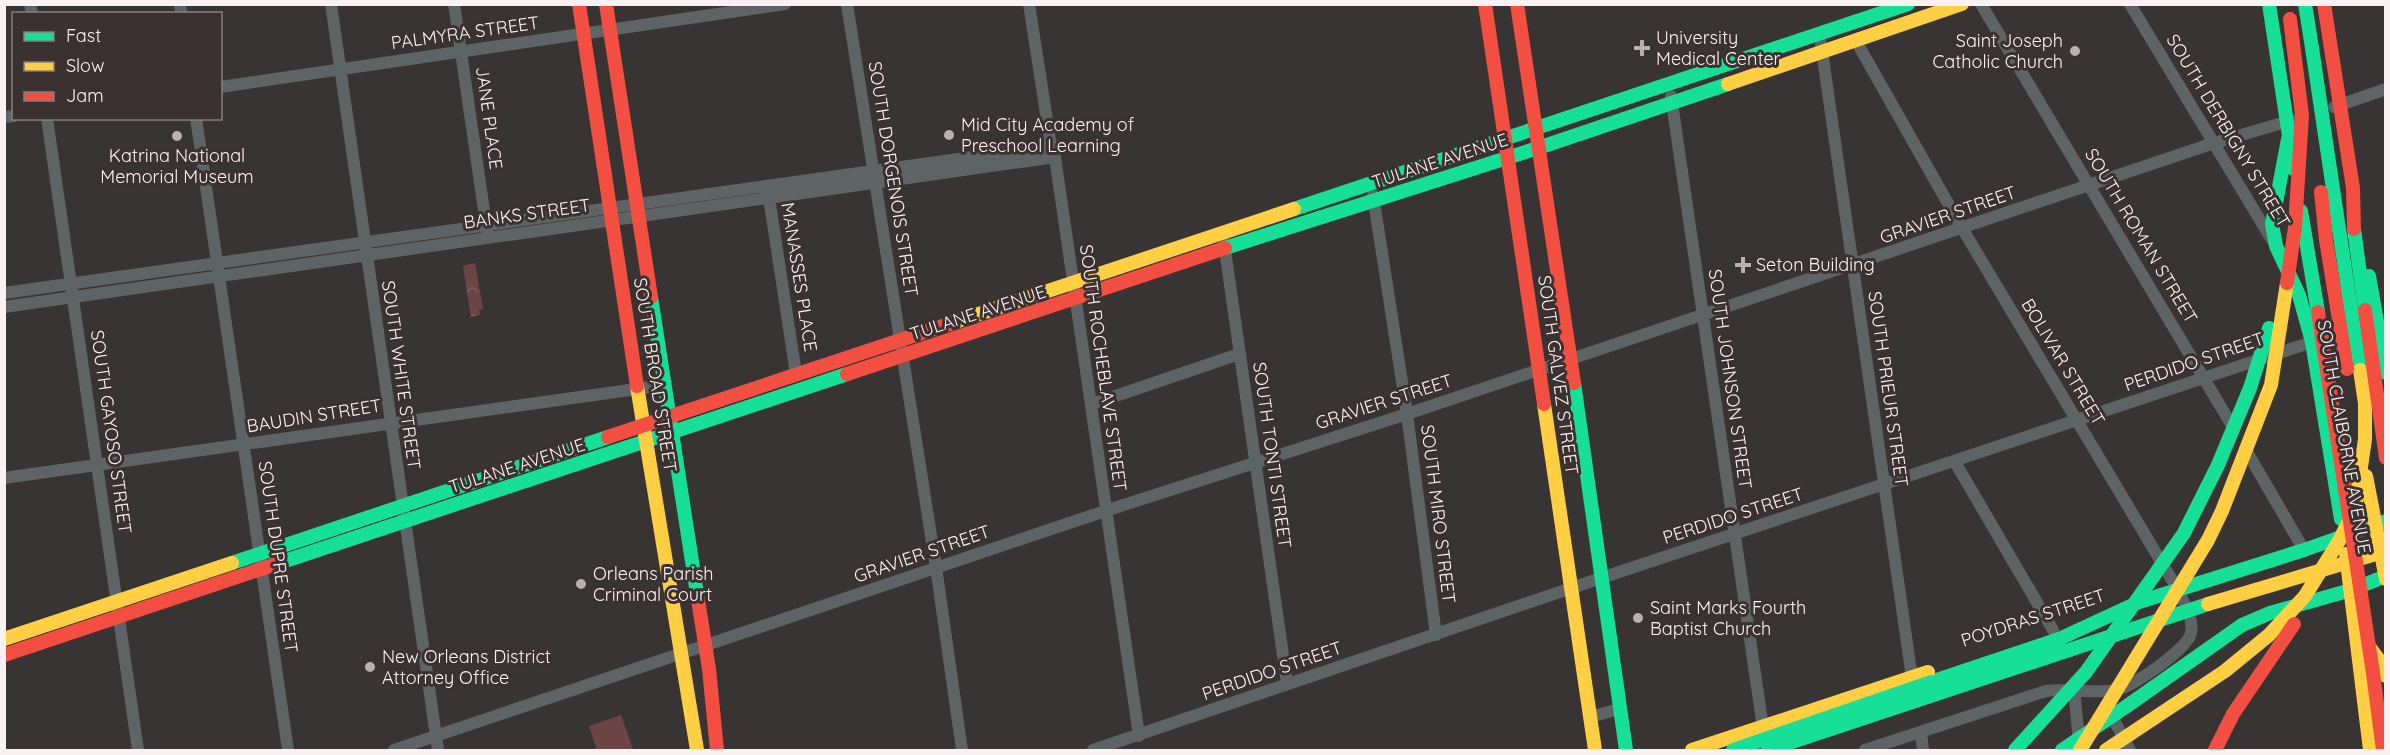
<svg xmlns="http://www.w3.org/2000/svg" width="2390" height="755" font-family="Quicksand,sans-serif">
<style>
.grass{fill:#6c4446}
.park{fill:url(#park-crowns)}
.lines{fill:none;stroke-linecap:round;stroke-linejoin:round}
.street{stroke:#5e6466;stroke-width:12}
.fast{stroke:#16e098;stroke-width:14}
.slow{stroke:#ffcf43;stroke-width:14}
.jam{stroke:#f24e42;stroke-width:14}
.fast-bridge{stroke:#16e098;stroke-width:14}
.slow-bridge{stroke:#ffcf43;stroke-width:14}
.jam-bridge{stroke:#f24e42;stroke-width:14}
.poi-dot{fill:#b6b0b0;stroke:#3c3131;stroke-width:2}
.labels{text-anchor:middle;stroke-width:6;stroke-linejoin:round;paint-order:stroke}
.street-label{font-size:18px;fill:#faf2f2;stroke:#3c3131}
.poi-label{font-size:18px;fill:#faf2f2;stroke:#3c3131;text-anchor:start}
</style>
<defs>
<pattern id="park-crowns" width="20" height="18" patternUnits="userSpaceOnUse" patternTransform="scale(1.5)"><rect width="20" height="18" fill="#6c4446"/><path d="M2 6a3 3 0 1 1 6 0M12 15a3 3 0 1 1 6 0" fill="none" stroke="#825f61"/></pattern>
</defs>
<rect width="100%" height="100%" fill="#393434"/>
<!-- grass -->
<path class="grass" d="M 621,715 L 633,749 L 597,750 L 589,726 Z"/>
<!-- park -->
<path class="park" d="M 475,263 L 483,309 L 479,310 L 480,315 L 471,317 L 463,266 Z"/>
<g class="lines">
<!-- street -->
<path class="street" d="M 30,4 L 32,14
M 180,4 L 181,14
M 331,4 L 438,750
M 454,4 L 487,231
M 847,4 L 936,567 L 962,750
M 1029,4 L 1051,146 L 1055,157 L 1139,736
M 1981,4 L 2234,429
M 2130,4 L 2272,240
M 1856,41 L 1962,228 L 2178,590 C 2184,603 2194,619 2191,633 C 2188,649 2131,688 2116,690 C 2093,694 2069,688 2046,691 L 1865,750
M 1821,44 L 1912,678
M 220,87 L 785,4
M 1671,96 L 1764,735
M 2334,107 L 2386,89
M 4,117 L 14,116
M 47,118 L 138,750
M 196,118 L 288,750
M 768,191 L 796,374
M 1373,195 L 1407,414 L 1436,635
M 1224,243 L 1287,683
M 4,293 L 1051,146
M 4,307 L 1055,157
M 1092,404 L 1239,354
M 2246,450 L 2304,550
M 1955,462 L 2053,630
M 4,478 L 665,385
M 2074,689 L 2079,742
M 2110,713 L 2130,750
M 1590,717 L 1619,709
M 1921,732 L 1923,750
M 394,750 L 1105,511 L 1407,414 L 2214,143 L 2292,120
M 1093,750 L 1601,578 L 2318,340"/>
<!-- fast -->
<path class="fast" d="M 2269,4 L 2294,169
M 2305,4 L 2312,48
M 2288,139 L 2272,224 L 2276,246 L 2299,295 L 2312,342 L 2341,519
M 1294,209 L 1908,4
M 2301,211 L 2318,312
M 2354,229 L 2365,310
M 1225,248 L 1538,148 L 1728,84
M 2369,276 L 2386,373
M 651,297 L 698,600
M 1574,383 L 1626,750
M 232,563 L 608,437
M 276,564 L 847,374
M 2139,602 L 2304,550 L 2386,521
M 1931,682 L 2059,639 L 2139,602
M 2127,706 L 2242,625 L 2270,613 L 2351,590 L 2386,576
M 1768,750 L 2208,604"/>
<!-- slow -->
<path class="slow" d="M 1728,84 L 1962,4
M 949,324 L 1294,209
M 637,386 L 697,750
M 1544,404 L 1595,750
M 2346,554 L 2370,750
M 2208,604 L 2386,551
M 2355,619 L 2364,640 L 2382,664 L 2386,676
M 4,639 L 232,563
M 1692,750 L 1928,672"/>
<!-- jam -->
<path class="jam" d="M 579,4 L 637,386
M 606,4 L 651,297
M 1485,4 L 1544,404
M 1517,4 L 1574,383
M 2324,4 L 2353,188 L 2354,229
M 847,374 L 1225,248
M 608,437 L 949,324
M 698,600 L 709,669 L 717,750
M 4,655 L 276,564
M 2373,673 L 2383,750"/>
<!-- fast-bridge -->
<path class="fast-bridge" d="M 2312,48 L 2360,370
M 1733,750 L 1931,682
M 2015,750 L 2086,672 L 2184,533 L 2218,465 L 2250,388 L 2269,328
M 2062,750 L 2127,706"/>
<!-- slow-bridge -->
<path class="slow-bridge" d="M 2366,476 L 2386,579
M 2080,750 L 2208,540 L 2222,511 L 2271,385 L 2287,283
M 2106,750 L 2225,671 L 2269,635 L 2305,596 L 2339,541 L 2355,509 L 2365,439 L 2365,403 L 2360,370"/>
<!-- jam-bridge -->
<path class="jam-bridge" d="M 2321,192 L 2326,240 L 2347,369
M 2287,283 L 2295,227 L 2302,115 L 2290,19
M 2365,310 L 2386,458
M 2318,312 L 2373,673
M 2215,750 L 2233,714 L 2294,624"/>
</g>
<!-- markers -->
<g class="poi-dot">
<path d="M1639 39h6v6h6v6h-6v6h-6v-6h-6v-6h6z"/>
<circle cx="2075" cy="51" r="6"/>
<circle cx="949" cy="135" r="6"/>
<circle cx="177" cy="136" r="6"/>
<path d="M1740 256h6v6h6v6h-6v6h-6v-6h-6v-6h6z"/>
<circle cx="581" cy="584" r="6"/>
<circle cx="1638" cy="618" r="6"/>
<circle cx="370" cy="667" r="6"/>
</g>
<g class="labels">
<!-- street labels -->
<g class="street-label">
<text transform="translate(465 33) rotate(-8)" y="6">PALMYRA STREET</text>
<text transform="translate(489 118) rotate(82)" y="6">JANE PLACE</text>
<text transform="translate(2228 131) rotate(59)" y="6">SOUTH DERBIGNY STREET</text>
<text transform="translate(1440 161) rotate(-18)" y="6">TULANE AVENUE</text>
<text transform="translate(893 179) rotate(81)" y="6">SOUTH DORGENOIS STREET</text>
<text transform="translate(527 214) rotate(-8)" y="6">BANKS STREET</text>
<text transform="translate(1948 215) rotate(-19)" y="6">GRAVIER STREET</text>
<text transform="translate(2141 236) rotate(59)" y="6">SOUTH ROMAN STREET</text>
<text transform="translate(799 277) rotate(81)" y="6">MANASSES PLACE</text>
<text transform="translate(978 313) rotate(-18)" y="6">TULANE AVENUE</text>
<text transform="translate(2063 362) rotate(59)" y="6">BOLIVAR STREET</text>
<text transform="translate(2194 362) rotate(-19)" y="6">PERDIDO STREET</text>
<text transform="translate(1103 368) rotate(82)" y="6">SOUTH ROCHEBLAVE STREET</text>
<text transform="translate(401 375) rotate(82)" y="6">SOUTH WHITE STREET</text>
<text transform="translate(655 375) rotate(81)" y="6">SOUTH BROAD STREET</text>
<text transform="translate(1558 375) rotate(82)" y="6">SOUTH GALVEZ STREET</text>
<text transform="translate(1730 379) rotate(82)" y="6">SOUTH JOHNSON STREET</text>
<text transform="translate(1888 389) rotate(82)" y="6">SOUTH PRIEUR STREET</text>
<text transform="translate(1384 402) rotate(-18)" y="6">GRAVIER STREET</text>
<text transform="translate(314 416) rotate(-9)" y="6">BAUDIN STREET</text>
<text transform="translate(111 432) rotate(82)" y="6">SOUTH GAYOSO STREET</text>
<text transform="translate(2344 437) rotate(80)" y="6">SOUTH CLAIBORNE AVENUE</text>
<text transform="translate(1272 455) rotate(82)" y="6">SOUTH TONTI STREET</text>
<text transform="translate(517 466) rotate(-18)" y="6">TULANE AVENUE</text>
<text transform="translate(1438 514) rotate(83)" y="6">SOUTH MIRO STREET</text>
<text transform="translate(1733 516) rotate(-18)" y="6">PERDIDO STREET</text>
<text transform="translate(922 554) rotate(-19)" y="6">GRAVIER STREET</text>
<text transform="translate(278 557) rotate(82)" y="6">SOUTH DUPRE STREET</text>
<text transform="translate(2033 618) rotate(-18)" y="6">POYDRAS STREET</text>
<text transform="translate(1272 671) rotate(-19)" y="6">PERDIDO STREET</text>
</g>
<!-- poi labels -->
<g class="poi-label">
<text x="1656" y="44">University<tspan x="1656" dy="21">Medical Center</tspan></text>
<text x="2063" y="47" text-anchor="end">Saint Joseph<tspan x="2063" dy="21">Catholic Church</tspan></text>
<text x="961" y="131">Mid City Academy of<tspan x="961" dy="21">Preschool Learning</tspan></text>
<text x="177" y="162" text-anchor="middle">Katrina National<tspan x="177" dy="21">Memorial Museum</tspan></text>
<text x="1756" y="271">Seton Building</text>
<text x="593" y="580">Orleans Parish<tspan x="593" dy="21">Criminal Court</tspan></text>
<text x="1650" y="614">Saint Marks Fourth<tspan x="1650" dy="21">Baptist Church</tspan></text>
<text x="382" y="663">New Orleans District<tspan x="382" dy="21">Attorney Office</tspan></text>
</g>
</g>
<!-- border -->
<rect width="2390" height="755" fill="none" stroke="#faf2f2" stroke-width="12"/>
<!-- legend -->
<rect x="12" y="12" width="210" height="108" fill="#3c3131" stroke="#887e7e" stroke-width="1.5"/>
<rect x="24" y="32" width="30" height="9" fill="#16e098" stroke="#887e7e" stroke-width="1.5"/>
<text x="66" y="42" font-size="18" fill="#faf2f2">Fast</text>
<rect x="24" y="62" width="30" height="9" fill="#ffcf43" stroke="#887e7e" stroke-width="1.5"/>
<text x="66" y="72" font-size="18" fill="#faf2f2">Slow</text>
<rect x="24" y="92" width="30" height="9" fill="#f24e42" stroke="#887e7e" stroke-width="1.5"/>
<text x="66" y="102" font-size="18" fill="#faf2f2">Jam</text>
</svg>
